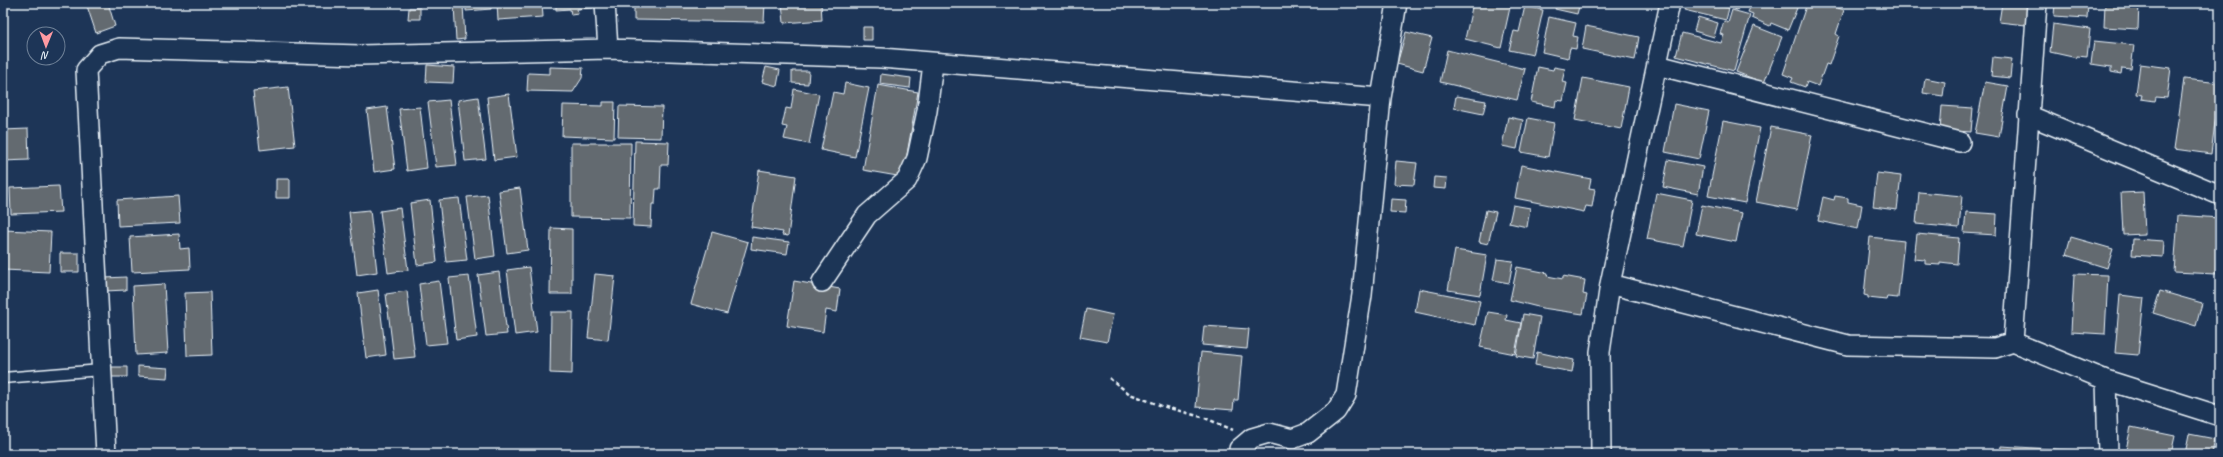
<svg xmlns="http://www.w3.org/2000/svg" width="2223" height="457" font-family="Caveat,sans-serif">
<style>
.building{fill:#646b70;stroke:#e8f1f8}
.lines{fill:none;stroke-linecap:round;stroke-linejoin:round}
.lane-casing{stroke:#e8f1f8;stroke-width:13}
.street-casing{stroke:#e8f1f8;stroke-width:22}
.path{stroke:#e8f1f8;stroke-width:2.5;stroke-dasharray:4 3;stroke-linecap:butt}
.lane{stroke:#1d3557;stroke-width:10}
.street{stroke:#1d3557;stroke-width:19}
</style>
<rect width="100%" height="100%" fill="#1d3557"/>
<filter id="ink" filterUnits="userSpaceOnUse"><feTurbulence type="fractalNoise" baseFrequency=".025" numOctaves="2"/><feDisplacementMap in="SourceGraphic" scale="8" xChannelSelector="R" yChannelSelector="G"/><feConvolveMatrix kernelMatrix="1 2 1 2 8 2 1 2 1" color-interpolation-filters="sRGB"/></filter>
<g filter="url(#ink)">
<!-- building -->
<path class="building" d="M 86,3 L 108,3 L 115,26 L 96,33 Z
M 466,3 L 491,3 L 491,9 L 466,11 Z
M 497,3 L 542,3 L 543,17 L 498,20 Z
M 556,3 L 592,3 L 593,8 L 577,9 L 578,14 L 571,15 L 570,9 L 556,10 Z
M 634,3 L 765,3 L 764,22 L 634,20 Z
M 782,3 L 821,3 L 822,20 L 784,23 Z
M 1473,3 L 1511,3 L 1501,48 L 1465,39 Z
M 1557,3 L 1580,3 L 1577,14 L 1555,9 Z
M 1686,3 L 1708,3 L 1729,8 L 1726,20 L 1684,10 Z
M 1719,3 L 1740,3 L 1737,10 Z
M 1752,3 L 1799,3 L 1788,30 L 1771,23 L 1770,26 L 1752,18 L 1753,14 L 1748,12 Z
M 1807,3 L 1823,3 L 1844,10 L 1836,34 L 1839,36 L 1829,65 L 1826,64 L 1818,86 L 1807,82 L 1805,87 L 1791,82 L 1793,78 L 1783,74 Z
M 2002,3 L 2029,3 L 2026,25 L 1999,22 Z
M 2055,3 L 2088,3 L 2087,18 L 2054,16 Z
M 2105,3 L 2139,3 L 2138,29 L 2104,27 Z
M 454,5 L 463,5 L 465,39 L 456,40 Z
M 1525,6 L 1543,10 L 1533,55 L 1509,50 L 1514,31 L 1519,32 Z
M 409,8 L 420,8 L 420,19 L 408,19 Z
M 1732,10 L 1750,15 L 1734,71 L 1676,56 L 1682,33 L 1721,43 L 1724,35 L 1720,34 L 1724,21 L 1728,23 Z
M 1549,17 L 1576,23 L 1573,36 L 1578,37 L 1576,49 L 1570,48 L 1568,58 L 1542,52 Z
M 1698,17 L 1718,23 L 1714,37 L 1694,31 Z
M 2053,24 L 2090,29 L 2087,57 L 2077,56 L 2077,58 L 2050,52 Z
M 1586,26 L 1639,37 L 1635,60 L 1582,49 Z
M 1754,26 L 1782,37 L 1764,83 L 1736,72 Z
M 863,27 L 872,27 L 872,40 L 863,40 Z
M 1406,32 L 1432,38 L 1423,71 L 1397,64 Z
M 2094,41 L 2134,45 L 2131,69 L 2122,68 L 2121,74 L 2111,72 L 2111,67 L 2091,64 Z
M 1447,50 L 1525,69 L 1517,100 L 1440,82 Z
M 1993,57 L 2012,59 L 2010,78 L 1991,76 Z
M 2140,64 L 2171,68 L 2167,98 L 2156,97 L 2155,101 L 2141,99 L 2142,95 L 2136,94 Z
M 427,65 L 454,67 L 453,83 L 426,82 Z
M 550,67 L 583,68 L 582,78 L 573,92 L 527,91 L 528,73 L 550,74 Z
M 766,67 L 780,70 L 777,86 L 762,82 Z
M 1538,67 L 1553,70 L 1554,67 L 1565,69 L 1562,82 L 1567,83 L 1563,101 L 1556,100 L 1555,107 L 1531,102 Z
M 792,71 L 809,71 L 808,84 L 792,83 Z
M 881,74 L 911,78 L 910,88 L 880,84 Z
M 1583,78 L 1629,87 L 1621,129 L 1575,120 Z
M 1925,78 L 1945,82 L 1943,96 L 1923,93 Z
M 2184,79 L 2220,83 L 2211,154 L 2174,149 Z
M 1985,82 L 2008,86 L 1999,137 L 1975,133 Z
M 845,83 L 869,88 L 855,157 L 821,150 L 833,92 L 843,94 Z
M 878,85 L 918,92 L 903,177 L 863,170 Z
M 288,87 L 295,146 L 260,150 L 253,91 Z
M 794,89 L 819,94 L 809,144 L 784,139 L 787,127 L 782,126 L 786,108 L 791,109 Z
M 509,94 L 517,157 L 494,160 L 487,97 Z
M 1456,96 L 1486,101 L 1483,114 L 1454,108 Z
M 478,97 L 486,159 L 465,161 L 458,100 Z
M 449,100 L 457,165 L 436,167 L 428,102 Z
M 603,102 L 615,102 L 614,138 L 562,136 L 563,105 L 603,106 Z
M 1674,104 L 1709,111 L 1699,159 L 1665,152 Z
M 619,106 L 662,107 L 661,138 L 618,137 Z
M 1942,106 L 1973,108 L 1971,132 L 1940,130 Z
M 387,107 L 395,169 L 374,172 L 367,110 Z
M 420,107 L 427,168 L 407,171 L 399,109 Z
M 1508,117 L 1523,120 L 1517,149 L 1502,146 Z
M 1528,118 L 1554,123 L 1548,157 L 1521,152 Z
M 1723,121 L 1760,128 L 1745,203 L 1708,196 Z
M 1771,127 L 1812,135 L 1797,210 L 1756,202 Z
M 28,129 L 29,160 L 3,161 L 3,130 Z
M 635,141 L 669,142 L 668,165 L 661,165 L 660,189 L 656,189 L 655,204 L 652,204 L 651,227 L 633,226 Z
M 571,143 L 631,143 L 630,218 L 571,217 Z
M 1668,160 L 1703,167 L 1698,194 L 1663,187 Z
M 1396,161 L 1417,163 L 1414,185 L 1394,184 Z
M 1521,165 L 1591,179 L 1589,188 L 1595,189 L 1592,207 L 1586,206 L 1584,212 L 1515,198 Z
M 759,170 L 796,176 L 788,236 L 782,235 L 783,232 L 751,227 Z
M 1877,173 L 1901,176 L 1897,210 L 1873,207 Z
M 1434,177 L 1447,178 L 1446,189 L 1433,188 Z
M 276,179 L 290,179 L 290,198 L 276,198 Z
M 59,186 L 61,212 L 11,214 L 10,188 Z
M 520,188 L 528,250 L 507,253 L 499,191 Z
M 1919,192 L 1962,196 L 1959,228 L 1916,224 Z
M 2143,192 L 2145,234 L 2123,235 L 2121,193 Z
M 1656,193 L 1692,200 L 1683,246 L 1647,239 Z
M 488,195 L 495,256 L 475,259 L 467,197 Z
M 178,196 L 180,223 L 118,226 L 117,200 Z
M 1835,196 L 1848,198 L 1848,202 L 1862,205 L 1858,229 L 1818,221 L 1823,197 L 1834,200 Z
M 459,198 L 467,260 L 446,262 L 439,200 Z
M 1391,199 L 1406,200 L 1405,213 L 1390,212 Z
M 430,200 L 437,262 L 417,265 L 410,203 Z
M 1513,205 L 1530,208 L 1527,227 L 1509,223 Z
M 1702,205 L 1742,213 L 1736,242 L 1696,234 Z
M 400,208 L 408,270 L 388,273 L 380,211 Z
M 370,210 L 377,272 L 357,275 L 349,212 Z
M 1486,210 L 1496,212 L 1488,244 L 1479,242 Z
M 1966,212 L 1997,214 L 1996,235 L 1964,233 Z
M 2178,215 L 2219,218 L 2216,274 L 2174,272 Z
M 551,228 L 572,229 L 572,294 L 550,294 Z
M 3,230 L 51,232 L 49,272 L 3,270 Z
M 712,232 L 748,242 L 727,314 L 691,304 Z
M 179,234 L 180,249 L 189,248 L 190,269 L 132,272 L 130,237 Z
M 1917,234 L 1959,238 L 1957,264 L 1940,262 L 1940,265 L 1925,264 L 1925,260 L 1914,259 Z
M 752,237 L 789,242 L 787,254 L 751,249 Z
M 1870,237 L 1904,241 L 1898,298 L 1887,297 L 1886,300 L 1868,298 L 1868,296 L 1864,295 Z
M 2071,237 L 2113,249 L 2107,268 L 2066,255 Z
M 2133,239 L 2164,241 L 2163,257 L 2132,255 Z
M 1455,250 L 1487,255 L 1480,295 L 1448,290 Z
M 60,253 L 79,253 L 79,272 L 60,272 Z
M 1497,259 L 1513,261 L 1509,283 L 1493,280 Z
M 529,267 L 537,332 L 515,335 L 507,270 Z
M 1517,267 L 1548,273 L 1547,276 L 1563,279 L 1563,276 L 1585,280 L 1583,294 L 1587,295 L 1583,314 L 1542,308 L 1510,300 Z
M 499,272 L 507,334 L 486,336 L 478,275 Z
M 595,274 L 615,276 L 608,340 L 588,338 Z
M 2074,274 L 2108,275 L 2105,334 L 2071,332 Z
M 469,276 L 477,337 L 456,340 L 449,278 Z
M 126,277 L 126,290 L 105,291 L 105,278 Z
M 439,281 L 447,343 L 426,345 L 419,284 Z
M 794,281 L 840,289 L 837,312 L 826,310 L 823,332 L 787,326 Z
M 164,284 L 168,353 L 136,355 L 133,286 Z
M 1419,289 L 1480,301 L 1475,325 L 1415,312 Z
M 378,290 L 386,355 L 366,358 L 358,293 Z
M 407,291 L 415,357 L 394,359 L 386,294 Z
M 2160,291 L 2202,303 L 2196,326 L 2153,313 Z
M 210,292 L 212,355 L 187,356 L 185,293 Z
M 2120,295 L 2144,298 L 2138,355 L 2115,353 Z
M 1086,309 L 1113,315 L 1107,342 L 1080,337 Z
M 551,312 L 573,312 L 572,374 L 550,373 Z
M 1488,312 L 1507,315 L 1506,320 L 1521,323 L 1515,354 L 1480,347 Z
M 1523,314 L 1540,317 L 1533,359 L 1516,356 Z
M 1204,326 L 1249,329 L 1247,349 L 1202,345 Z
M 1201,352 L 1242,356 L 1238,400 L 1234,400 L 1233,410 L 1196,407 Z
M 1537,352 L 1574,360 L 1572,372 L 1535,365 Z
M 138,366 L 168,368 L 167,378 L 138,376 Z
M 109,367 L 127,367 L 127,377 L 109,377 Z
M 2131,427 L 2175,436 L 2171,454 L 2125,454 Z
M 2189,434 L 2215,439 L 2212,454 L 2185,454 Z
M 2001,446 L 2085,451 L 2085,454 L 2000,454 Z"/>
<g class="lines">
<!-- lane casing -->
<g class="lane-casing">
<path id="lane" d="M 3,378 L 101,370"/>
</g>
<!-- street casing -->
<g class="street-casing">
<path id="street" d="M 605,3 L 608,49
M 1657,65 L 1960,142
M 2028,115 L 2220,195
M 822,282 L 867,215 L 907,180 L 917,158 L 927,111 L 933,64
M 1610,284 L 1848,345 L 1995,348 L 2013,342 L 2106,380 L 2108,454
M 2013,342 L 2037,3
M 2106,380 L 2220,416
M 106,454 L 86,70 L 100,54 L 119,48 L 360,55 L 608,49 L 881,58 L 1381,98
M 1239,454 L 1239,449 L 1252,438 L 1269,433 L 1292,439 L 1308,433 L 1336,411 L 1346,395 L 1362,295 L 1381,98 L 1397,3
M 1601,454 L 1600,352 L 1610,284 L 1670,3"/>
</g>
<!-- path -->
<path class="path" d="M 1109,378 L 1130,394 L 1162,406 L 1205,418 L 1233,430"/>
<!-- lane -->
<use href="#lane" class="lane"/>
<!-- street -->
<use href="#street" class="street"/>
</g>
</g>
<!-- margin -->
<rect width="2223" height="457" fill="none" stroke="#1d3557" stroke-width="16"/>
<rect x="8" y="8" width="2207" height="441" fill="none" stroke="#e8f1f8" stroke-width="1.5" filter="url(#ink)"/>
<!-- north arrow -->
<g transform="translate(46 46) rotate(181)"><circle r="19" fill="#1d3557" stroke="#6e8097"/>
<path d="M0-3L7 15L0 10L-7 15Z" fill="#ff9aa2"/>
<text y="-6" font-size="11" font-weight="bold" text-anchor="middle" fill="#e8f1f8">N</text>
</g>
</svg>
